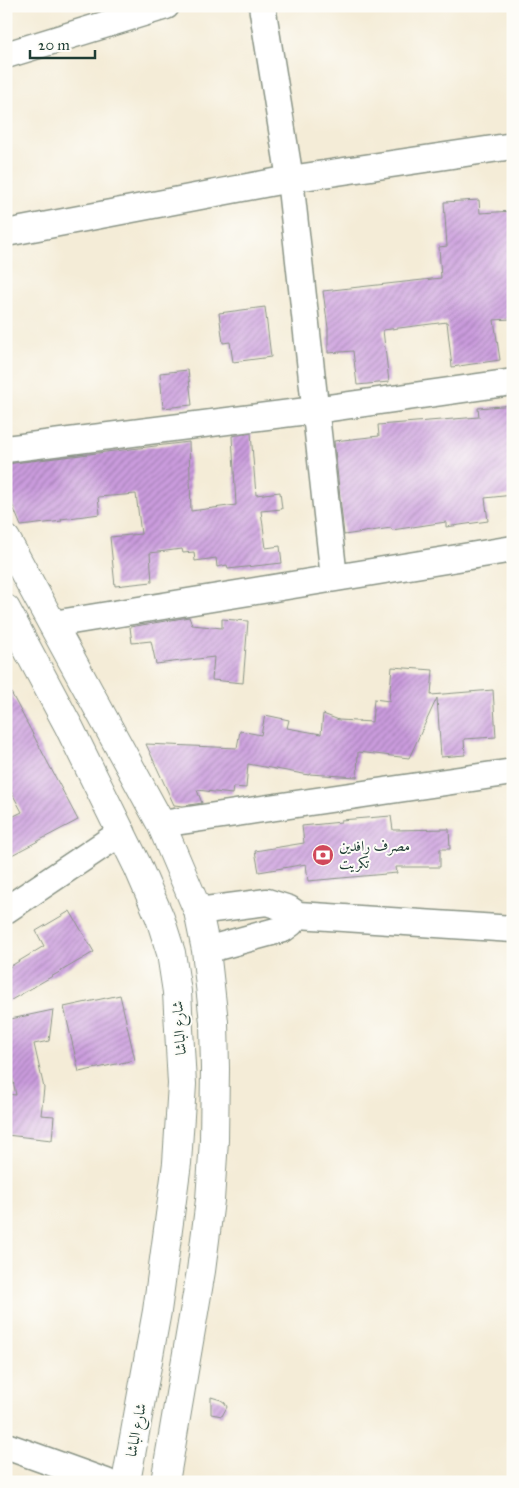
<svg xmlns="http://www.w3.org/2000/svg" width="519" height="1488" font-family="'IM FELL Great Primer',Amiri,serif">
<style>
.building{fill:url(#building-hatch)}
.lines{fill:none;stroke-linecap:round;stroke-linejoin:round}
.minor-casing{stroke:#8a9486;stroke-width:29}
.secondary-casing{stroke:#8a9486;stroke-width:30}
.minor{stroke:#fff;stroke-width:26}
.secondary{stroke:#fff;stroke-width:28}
.labels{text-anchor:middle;stroke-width:4;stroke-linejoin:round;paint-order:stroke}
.poi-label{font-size:15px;fill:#1f3d34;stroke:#fdfcf7;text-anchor:start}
.street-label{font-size:15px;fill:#1f3d34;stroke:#fdfcf7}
</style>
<defs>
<pattern id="building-hatch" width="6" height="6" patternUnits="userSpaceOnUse" patternTransform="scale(1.25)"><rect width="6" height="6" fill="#ca9bdd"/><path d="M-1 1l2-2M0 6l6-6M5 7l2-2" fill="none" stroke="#a380b4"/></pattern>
</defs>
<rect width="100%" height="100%" fill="#fdfcf7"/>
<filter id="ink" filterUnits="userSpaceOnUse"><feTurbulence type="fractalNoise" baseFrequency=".02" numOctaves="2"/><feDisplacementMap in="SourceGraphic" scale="10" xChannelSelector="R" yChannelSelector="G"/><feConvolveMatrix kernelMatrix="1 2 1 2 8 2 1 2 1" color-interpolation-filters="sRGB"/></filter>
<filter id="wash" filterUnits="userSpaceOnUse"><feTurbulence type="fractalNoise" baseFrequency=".0096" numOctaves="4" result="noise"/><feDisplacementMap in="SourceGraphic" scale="20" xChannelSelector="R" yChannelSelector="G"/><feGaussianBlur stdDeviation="1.12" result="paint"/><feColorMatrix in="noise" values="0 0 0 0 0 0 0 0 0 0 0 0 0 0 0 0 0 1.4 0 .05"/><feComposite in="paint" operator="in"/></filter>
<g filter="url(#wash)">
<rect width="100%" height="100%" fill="#f4ecd7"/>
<g id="blocks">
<!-- building -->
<path class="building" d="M 479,200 L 480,213 L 513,211 L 513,274 L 508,274 L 511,319 L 494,320 L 500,360 L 452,367 L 447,322 L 383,330 L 389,382 L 357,385 L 353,351 L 328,353 L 328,328 L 323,291 L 441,278 L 439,247 L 447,246 L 444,202 Z
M 265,307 L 271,357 L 233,362 L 230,342 L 223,343 L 219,313 Z
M 188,370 L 192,405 L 163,408 L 160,373 Z
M 513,405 L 513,495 L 485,498 L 488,521 L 446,527 L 446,522 L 392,530 L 391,528 L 344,535 L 334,441 L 379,436 L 378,425 L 479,417 L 478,408 Z
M 251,433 L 256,495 L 280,492 L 282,509 L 261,511 L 266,548 L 280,546 L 282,563 L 228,569 L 227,565 L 217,567 L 216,558 L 195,561 L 194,552 L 183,553 L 182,549 L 150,553 L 152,582 L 115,586 L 110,537 L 141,534 L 136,494 L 98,497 L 100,514 L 61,519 L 62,521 L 21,526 L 6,490 L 6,464 L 189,442 L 191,511 L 236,505 L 232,436 Z
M 189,617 L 192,625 L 222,628 L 222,619 L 248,621 L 243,683 L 212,680 L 214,657 L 156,664 L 151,641 L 132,643 L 130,627 Z
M 392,667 L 433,670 L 431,695 L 493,690 L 496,737 L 464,739 L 465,755 L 441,757 L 437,698 L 409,758 L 358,752 L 357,777 L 309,774 L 309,775 L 248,764 L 246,788 L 233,787 L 232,794 L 197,790 L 202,803 L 183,806 L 174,805 L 146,744 L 237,748 L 240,731 L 261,735 L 265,715 L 289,720 L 287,728 L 321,734 L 323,714 L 339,720 L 372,722 L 374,699 L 389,701 Z
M 6,683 L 78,820 L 6,858 L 6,820 L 22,812 L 6,782 Z
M 391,816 L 393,830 L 449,829 L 450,849 L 440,849 L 440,867 L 396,867 L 397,873 L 308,881 L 306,864 L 259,872 L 255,851 L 304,843 L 302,826 L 341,822 L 341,820 Z
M 70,911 L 94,952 L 6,1003 L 6,969 L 44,946 L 36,931 Z
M 120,995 L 135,1060 L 79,1072 L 64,1007 Z
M 53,1010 L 49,1041 L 34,1044 L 44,1088 L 41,1115 L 54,1116 L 52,1140 L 6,1135 L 6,1094 L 16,1095 L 6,1047 L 6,1020 Z
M 211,1397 L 221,1400 L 225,1403 L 227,1407 L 222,1416 L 211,1414 Z"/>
</g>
</g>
<g filter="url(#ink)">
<use href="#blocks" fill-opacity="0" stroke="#8a9486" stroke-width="1"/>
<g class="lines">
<!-- minor casing -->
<g class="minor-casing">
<path id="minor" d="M 262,6 L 290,179 L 334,578
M 6,55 L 166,6
M 6,233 L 290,179 L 513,146
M 6,449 L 315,410 L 513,382
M 53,624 L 513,549
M 161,824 L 513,772
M 6,910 L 122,832
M 198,911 L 267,902 L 289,909 L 298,915 L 513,929
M 206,950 L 283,929 L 291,923 L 298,915
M 6,1446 L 106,1482"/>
</g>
<!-- secondary casing -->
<g class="secondary-casing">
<path id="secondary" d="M 6,539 L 161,824 L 198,911 L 206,950 L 214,1022 L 215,1069 L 214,1140 L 210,1200 L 201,1271 L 165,1482
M 6,609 L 69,727 L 138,867 L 160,918 L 171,953 L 177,992 L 182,1084 L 177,1163 L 157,1311 L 126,1482"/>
</g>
<!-- minor -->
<use href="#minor" class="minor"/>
<!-- secondary -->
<use href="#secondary" class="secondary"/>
</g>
</g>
<!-- icons -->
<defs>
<g id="bank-disc" transform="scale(1.125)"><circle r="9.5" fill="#d1495b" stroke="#fdfcf7"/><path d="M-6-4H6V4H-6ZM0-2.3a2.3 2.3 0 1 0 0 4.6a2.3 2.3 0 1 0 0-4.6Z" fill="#fff"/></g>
</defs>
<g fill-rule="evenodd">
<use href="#bank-disc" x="323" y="855"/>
</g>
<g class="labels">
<!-- poi labels -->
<g class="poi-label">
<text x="339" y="851">مصرف رافدين<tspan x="339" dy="17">تكريت</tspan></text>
</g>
<!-- street labels -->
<g class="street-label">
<text transform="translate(179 1028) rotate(-94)" y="5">شارع الباشا</text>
<text transform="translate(136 1430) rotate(-79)" y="5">شارع الباشا</text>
</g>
</g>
<!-- margin -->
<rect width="519" height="1488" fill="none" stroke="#fdfcf7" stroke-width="25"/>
<!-- scale -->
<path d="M30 50v8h65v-8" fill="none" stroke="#1f3d34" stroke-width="2.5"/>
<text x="38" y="50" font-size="15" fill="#1f3d34" stroke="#fdfcf7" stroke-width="4" paint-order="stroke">20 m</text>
</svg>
